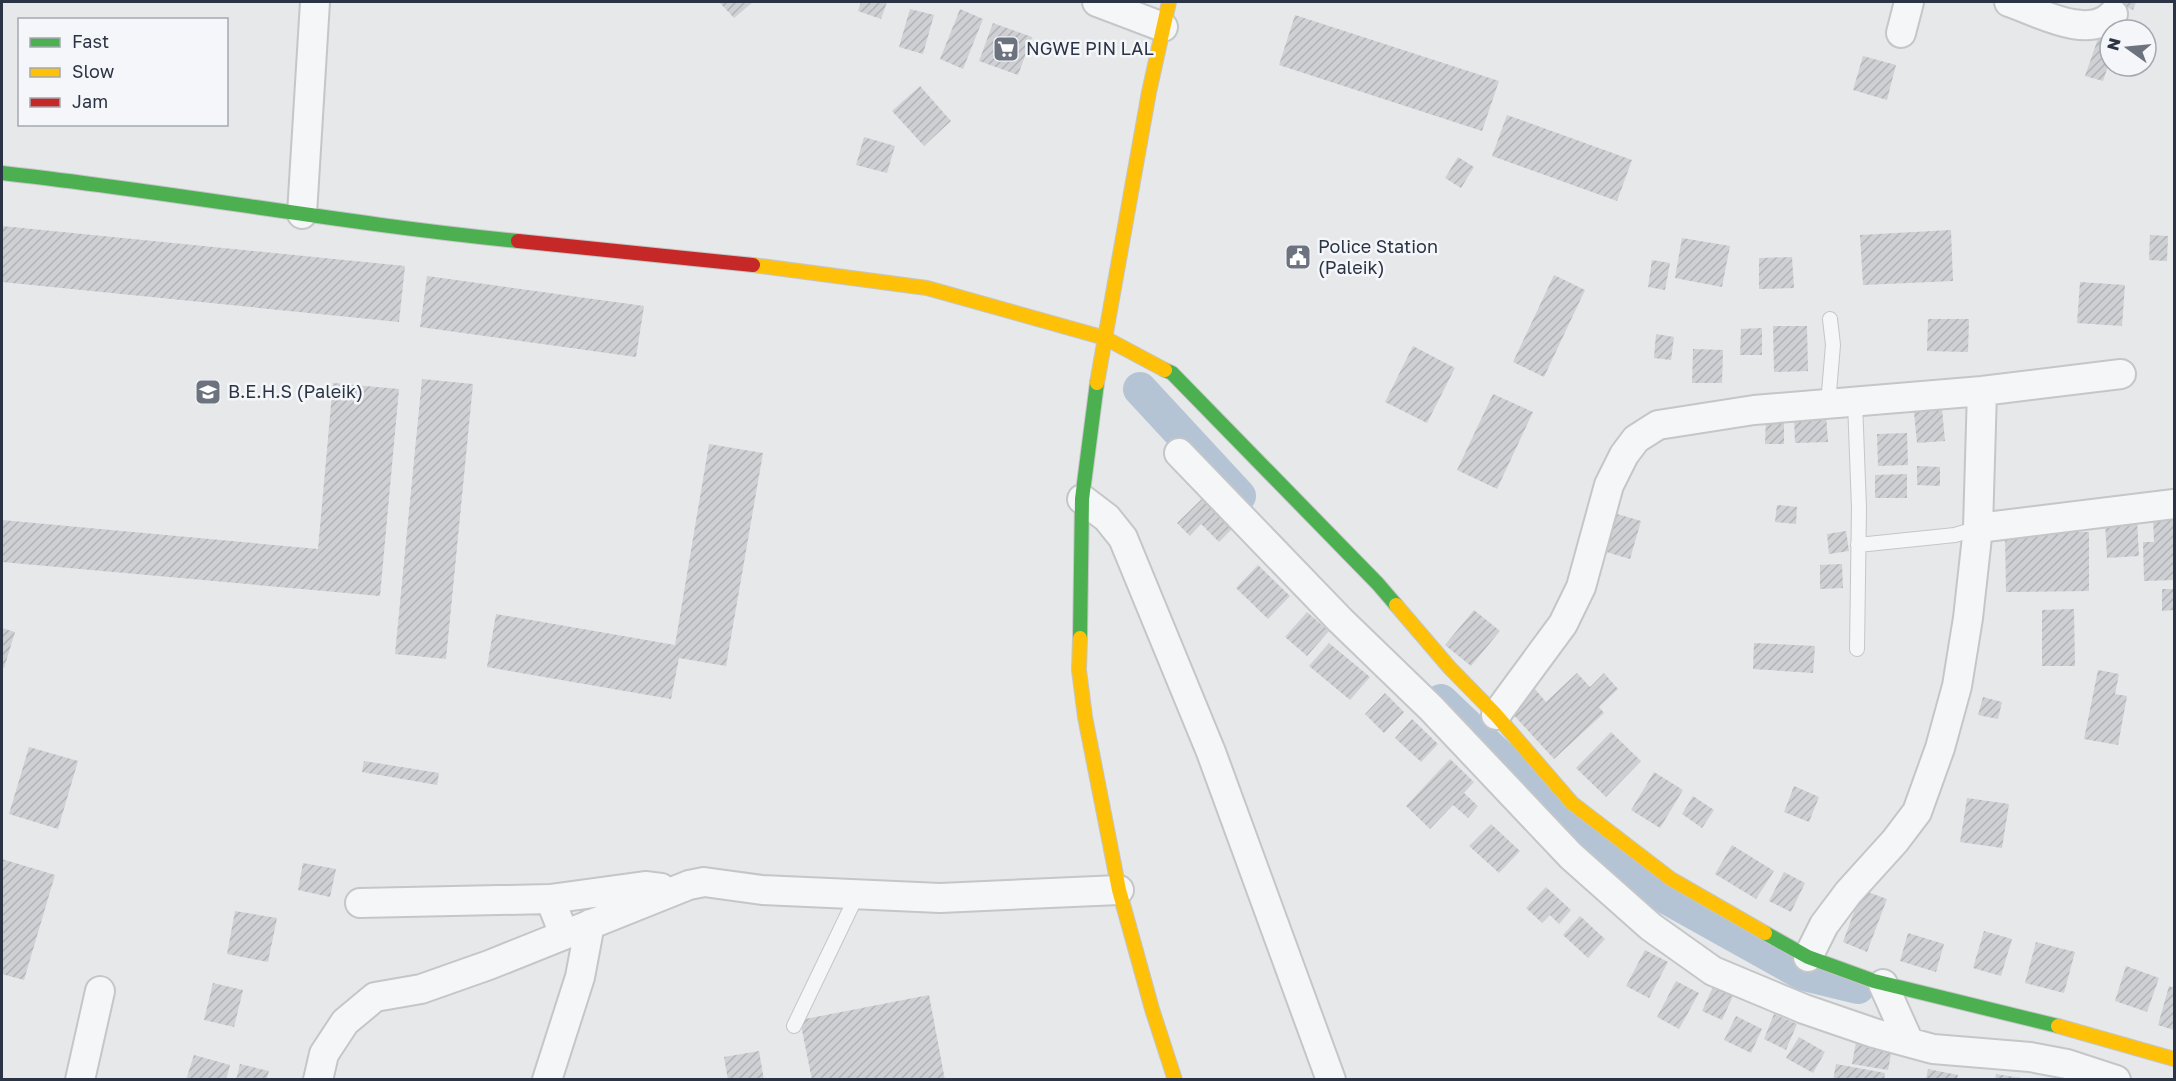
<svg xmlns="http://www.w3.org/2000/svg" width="2176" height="1081" font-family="'Golos Text',sans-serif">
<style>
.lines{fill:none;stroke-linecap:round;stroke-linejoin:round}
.canal{stroke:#b4c4d5;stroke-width:34}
.building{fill:url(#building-hatch)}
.lane-casing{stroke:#c4c6c8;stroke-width:16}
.street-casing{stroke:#c4c6c8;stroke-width:32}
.fast-casing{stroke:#c4c6c8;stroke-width:16}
.slow-casing{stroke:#c4c6c8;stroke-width:16}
.jam-casing{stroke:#c4c6c8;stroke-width:16}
.lane{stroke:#f5f6f7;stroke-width:14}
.street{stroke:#f5f6f7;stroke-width:28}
.fast{stroke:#4caf50;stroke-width:14}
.slow{stroke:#ffc107;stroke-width:14}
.jam{stroke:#c62828;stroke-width:14}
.labels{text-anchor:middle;stroke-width:5;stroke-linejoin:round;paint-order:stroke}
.poi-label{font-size:18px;fill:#2b3445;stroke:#f4f6f9;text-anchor:start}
</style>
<defs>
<pattern id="building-hatch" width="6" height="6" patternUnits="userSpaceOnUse" patternTransform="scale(1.5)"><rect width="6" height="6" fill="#ced0d3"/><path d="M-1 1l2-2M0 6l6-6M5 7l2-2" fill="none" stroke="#b1b3b6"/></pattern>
</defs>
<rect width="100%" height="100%" fill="#e6e8ea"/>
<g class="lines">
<!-- canal -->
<path class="canal" d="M 1140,389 L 1239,496
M 1441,701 L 1503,760 L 1639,882 L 1804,974 L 1858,987"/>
</g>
<!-- building -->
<path class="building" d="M 719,2 L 753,2 L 734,18 Z
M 861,2 L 887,2 L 881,19 L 858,11 Z
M 2118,2 L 2136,2 L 2133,10 L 2117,4 Z
M 910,9 L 934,15 L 923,54 L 899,47 Z
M 960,9 L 983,19 L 963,69 L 940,59 Z
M 1295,15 L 1499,81 L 1482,131 L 1279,65 Z
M 993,23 L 1032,37 L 1018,75 L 979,61 Z
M 2101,30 L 2110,33 L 2110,60 L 2103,81 L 2085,76 Z
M 1863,56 L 1896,65 L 1887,100 L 1853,90 Z
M 920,86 L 951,121 L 924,146 L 892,111 Z
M 1507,115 L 1632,160 L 1617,201 L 1492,156 Z
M 864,137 L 895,146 L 887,173 L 856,165 Z
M 1458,157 L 1474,167 L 1461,188 L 1445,178 Z
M 2,226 L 405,266 L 399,322 L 2,282 Z
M 1951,230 L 1953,281 L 1863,285 L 1860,235 Z
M 2150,235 L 2168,236 L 2167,261 L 2149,260 Z
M 1682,238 L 1730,246 L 1722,287 L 1675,278 Z
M 1792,257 L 1794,288 L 1759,289 L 1759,258 Z
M 1652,260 L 1670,263 L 1665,290 L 1648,287 Z
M 1554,275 L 1585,290 L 1544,377 L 1513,362 Z
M 427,276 L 644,306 L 636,357 L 420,327 Z
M 2080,282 L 2125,285 L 2122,326 L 2077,323 Z
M 1928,319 L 1969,319 L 1968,352 L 1927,351 Z
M 1773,326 L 1807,326 L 1808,371 L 1774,372 Z
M 1762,328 L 1762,355 L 1740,355 L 1741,329 Z
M 1656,334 L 1674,337 L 1671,360 L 1654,358 Z
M 1413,346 L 1455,368 L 1427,423 L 1385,402 Z
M 1693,349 L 1723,350 L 1722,383 L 1692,383 Z
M 422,379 L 473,384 L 446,659 L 395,654 Z
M 333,383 L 399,389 L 380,596 L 2,562 L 2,520 L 318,549 Z
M 1493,394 L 1533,412 L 1497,489 L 1457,470 Z
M 1942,409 L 1945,441 L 1917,443 L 1914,412 Z
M 1826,415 L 1828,442 L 1795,443 L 1794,416 Z
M 1766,418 L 1784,418 L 1784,444 L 1765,444 Z
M 1907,433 L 1908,465 L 1878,466 L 1877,434 Z
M 709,444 L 763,453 L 726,666 L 679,658 L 671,699 L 487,667 L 496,614 L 675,645 Z
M 1917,466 L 1940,467 L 1940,486 L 1917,485 Z
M 1907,474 L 1907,498 L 1875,498 L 1875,475 Z
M 1207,494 L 1236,525 L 1219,542 L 1201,524 L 1190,536 L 1177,523 Z
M 1777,505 L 1797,507 L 1796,524 L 1775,522 Z
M 1607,511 L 1641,521 L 1630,559 L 1596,549 Z
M 2174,516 L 2174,580 L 2144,581 L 2143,542 L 2154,542 L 2153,517 Z
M 2137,520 L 2139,556 L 2107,558 L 2105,522 Z
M 1846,531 L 1849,551 L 1829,554 L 1827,534 Z
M 2005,532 L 2089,532 L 2089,591 L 2006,592 Z
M 1842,564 L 1843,588 L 1820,589 L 1820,565 Z
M 1258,565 L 1290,596 L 1268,619 L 1236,588 Z
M 2162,589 L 2174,589 L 2174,610 L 2162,611 Z
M 2074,609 L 2075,666 L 2042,666 L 2042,610 Z
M 1474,610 L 1500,631 L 1471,666 L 1445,645 Z
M 1307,612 L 1329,631 L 1307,656 L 1285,637 Z
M 2,628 L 15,632 L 4,668 L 2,668 Z
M 1329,643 L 1370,677 L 1350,700 L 1309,666 Z
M 1754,643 L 1815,646 L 1813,673 L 1753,669 Z
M 2098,670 L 2119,674 L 2115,694 L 2127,696 L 2118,745 L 2084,739 Z
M 1577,673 L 1590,687 L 1604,673 L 1618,689 L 1599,707 L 1604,713 L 1554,759 L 1511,712 L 1535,689 L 1546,702 Z
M 1385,693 L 1404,712 L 1384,733 L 1365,714 Z
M 1983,697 L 2002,702 L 1998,719 L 1978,715 Z
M 1412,719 L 1438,744 L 1421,762 L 1395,738 Z
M 1611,732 L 1641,761 L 1606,797 L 1576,768 Z
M 29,747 L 78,761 L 58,829 L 9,814 Z
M 1450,759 L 1474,782 L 1464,793 L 1478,806 L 1468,818 L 1453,805 L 1430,829 L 1406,806 Z
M 364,761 L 439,773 L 437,785 L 362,772 Z
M 1654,772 L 1683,790 L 1660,828 L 1631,810 Z
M 1794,786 L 1819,797 L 1809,822 L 1784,812 Z
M 1693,796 L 1714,810 L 1702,828 L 1682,814 Z
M 1967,798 L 2009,804 L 2002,848 L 1960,842 Z
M 1491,824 L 1520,851 L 1499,873 L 1469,846 Z
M 1732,845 L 1774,871 L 1756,899 L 1715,874 Z
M 2,859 L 55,875 L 24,980 L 2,974 Z
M 303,863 L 336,869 L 330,897 L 298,890 Z
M 1784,872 L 1805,883 L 1791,912 L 1769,901 Z
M 1546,887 L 1571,910 L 1559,924 L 1550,915 L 1542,923 L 1526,908 Z
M 1862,890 L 1887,899 L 1867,952 L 1843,942 Z
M 235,911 L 277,918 L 268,962 L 227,954 Z
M 1580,916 L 1605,939 L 1588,958 L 1563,935 Z
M 1984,931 L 2012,939 L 2001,976 L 1973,968 Z
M 1908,933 L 1944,944 L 1936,972 L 1900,961 Z
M 2036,942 L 2075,952 L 2064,993 L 2025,983 Z
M 1645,950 L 1668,962 L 1649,998 L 1626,986 Z
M 2126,966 L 2159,978 L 2147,1012 L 2115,1001 Z
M 1676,981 L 1699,993 L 1679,1029 L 1657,1017 Z
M 213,983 L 243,990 L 234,1027 L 204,1020 Z
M 2169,986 L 2174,988 L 2174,1030 L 2158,1025 Z
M 1713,987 L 1733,996 L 1722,1020 L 1702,1011 Z
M 929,995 L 945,1080 L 812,1080 L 800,1020 Z
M 1774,1014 L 1797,1024 L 1786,1050 L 1764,1039 Z
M 1736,1016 L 1762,1029 L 1751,1053 L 1724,1040 Z
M 1799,1037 L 1825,1052 L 1813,1073 L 1786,1058 Z
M 1856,1042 L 1892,1049 L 1888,1070 L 1852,1064 Z
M 759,1051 L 764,1080 L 728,1080 L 724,1057 Z
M 194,1055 L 230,1065 L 226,1080 L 186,1080 Z
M 240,1064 L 269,1071 L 266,1080 L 236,1080 Z
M 1836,1064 L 1885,1073 L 1884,1080 L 1833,1080 Z
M 1928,1069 L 1958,1075 L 1957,1080 L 1926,1080 Z
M 1996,1074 L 2021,1078 L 2021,1080 L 1995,1080 Z"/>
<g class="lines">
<!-- lane casing -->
<g class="lane-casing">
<path id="lane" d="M 1855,402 L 1859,508 L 1857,649
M 1828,404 L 1833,345 L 1830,319
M 1858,545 L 1955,535 L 1978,528
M 794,1026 L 857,895"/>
</g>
<!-- street casing -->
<g class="street-casing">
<path id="street" d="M 1097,2 L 1163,27
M 2009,2 C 2038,12 2089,41 2113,14
M 1901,33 L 1909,2
M 302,214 L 315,2
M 1179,453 L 1340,620 L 1431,708 L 1571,856 L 1651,927 L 1713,971 L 1804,1009 L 1874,1033 L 1933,1049 L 2030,1057 L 2067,1064 L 2116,1080
M 1082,499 L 1107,518 L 1123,538 L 1211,752 L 1331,1080
M 1978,528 L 2174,504
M 1496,715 L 1563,624 L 1581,587 L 1609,485 L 1624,455 L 1636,439 L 1658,425 L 1754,410 L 1982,391 L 2121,374
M 550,899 L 645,886 L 661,888
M 360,903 L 550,899 L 564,934
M 1808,957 L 1824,925 L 1848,893 L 1895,841 L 1917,812 L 1940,748 L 1957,686 L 1968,618 L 1978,528 L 1982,391
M 1883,984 L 1909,1042
M 80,1080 L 100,991
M 318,1080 L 324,1054 L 345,1022 L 375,997 L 421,989 L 489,965 L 689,885 L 704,882 L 762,890 L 940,898 L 1119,890
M 547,1080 L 580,977 L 590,924"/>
</g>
<!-- fast casing -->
<g class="fast-casing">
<path id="fast" d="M 2,173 C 174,192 345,224 518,241
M 1165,370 L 1172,373 L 1378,584 L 1396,605
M 1080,638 L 1082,499 L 1097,383
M 1765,933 L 1808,957 L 1874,981 L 2058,1026"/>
</g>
<!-- slow casing -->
<g class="slow-casing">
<path id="slow" d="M 753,265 L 927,288 L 1105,338 L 1165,370
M 1097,383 L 1149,92 L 1169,2
M 1396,605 L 1449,667 L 1496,715 L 1572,803 L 1671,879 L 1765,933
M 1080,638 L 1079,670 L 1085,717 L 1119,890 L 1152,1009 L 1175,1080
M 2058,1026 L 2174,1059"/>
</g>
<!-- jam casing -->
<g class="jam-casing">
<path id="jam" d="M 518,241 L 753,265"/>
</g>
<!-- lane -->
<use href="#lane" class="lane"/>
<!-- street -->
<use href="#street" class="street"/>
<!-- fast -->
<use href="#fast" class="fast"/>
<!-- slow -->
<use href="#slow" class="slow"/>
<!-- jam -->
<use href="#jam" class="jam"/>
</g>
<!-- icons -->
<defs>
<g id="supermarket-square" transform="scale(1.35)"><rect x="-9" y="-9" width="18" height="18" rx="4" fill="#6c737f" stroke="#f4f6f9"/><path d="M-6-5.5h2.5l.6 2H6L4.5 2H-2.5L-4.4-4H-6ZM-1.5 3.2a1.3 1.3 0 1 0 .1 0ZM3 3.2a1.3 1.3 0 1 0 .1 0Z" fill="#fff"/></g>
<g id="civic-square" transform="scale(1.35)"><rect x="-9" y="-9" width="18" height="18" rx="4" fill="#6c737f" stroke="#f4f6f9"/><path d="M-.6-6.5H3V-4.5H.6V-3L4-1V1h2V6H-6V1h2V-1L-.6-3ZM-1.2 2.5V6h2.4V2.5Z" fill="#fff"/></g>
<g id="school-square" transform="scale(1.35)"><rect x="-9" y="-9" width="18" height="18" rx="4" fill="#6c737f" stroke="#f4f6f9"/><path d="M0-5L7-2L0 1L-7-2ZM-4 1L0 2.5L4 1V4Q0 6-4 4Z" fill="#fff"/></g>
</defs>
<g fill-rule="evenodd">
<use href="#supermarket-square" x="1006" y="49"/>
<use href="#civic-square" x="1298" y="257"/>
<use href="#school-square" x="208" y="392"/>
</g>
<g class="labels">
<!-- poi labels -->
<g class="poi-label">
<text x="1026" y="55">NGWE PIN LAL</text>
<text x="1318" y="253">Police Station<tspan x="1318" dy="21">(Paleik)</tspan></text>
<text x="228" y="398">B.E.H.S (Paleik)</text>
</g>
</g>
<!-- border -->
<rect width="2176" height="1081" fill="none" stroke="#2b3445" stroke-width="6"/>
<!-- legend -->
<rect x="18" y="18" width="210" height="108" fill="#f4f6f9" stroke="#a4a8b1" stroke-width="1.5"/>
<rect x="30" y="38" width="30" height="9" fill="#4caf50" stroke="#a4a8b1" stroke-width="1.5"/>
<text x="72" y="48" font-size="18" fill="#2b3445">Fast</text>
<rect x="30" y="68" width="30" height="9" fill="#ffc107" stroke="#a4a8b1" stroke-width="1.5"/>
<text x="72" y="78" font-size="18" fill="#2b3445">Slow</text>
<rect x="30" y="98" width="30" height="9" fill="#c62828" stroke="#a4a8b1" stroke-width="1.5"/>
<text x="72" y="108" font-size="18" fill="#2b3445">Jam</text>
<!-- north arrow -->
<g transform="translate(2128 48) rotate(285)"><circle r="28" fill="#f4f6f9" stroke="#a4a8b1" stroke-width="1.5"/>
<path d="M0-4.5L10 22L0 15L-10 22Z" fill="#6c737f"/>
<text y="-9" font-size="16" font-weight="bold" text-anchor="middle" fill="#2b3445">N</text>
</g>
</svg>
